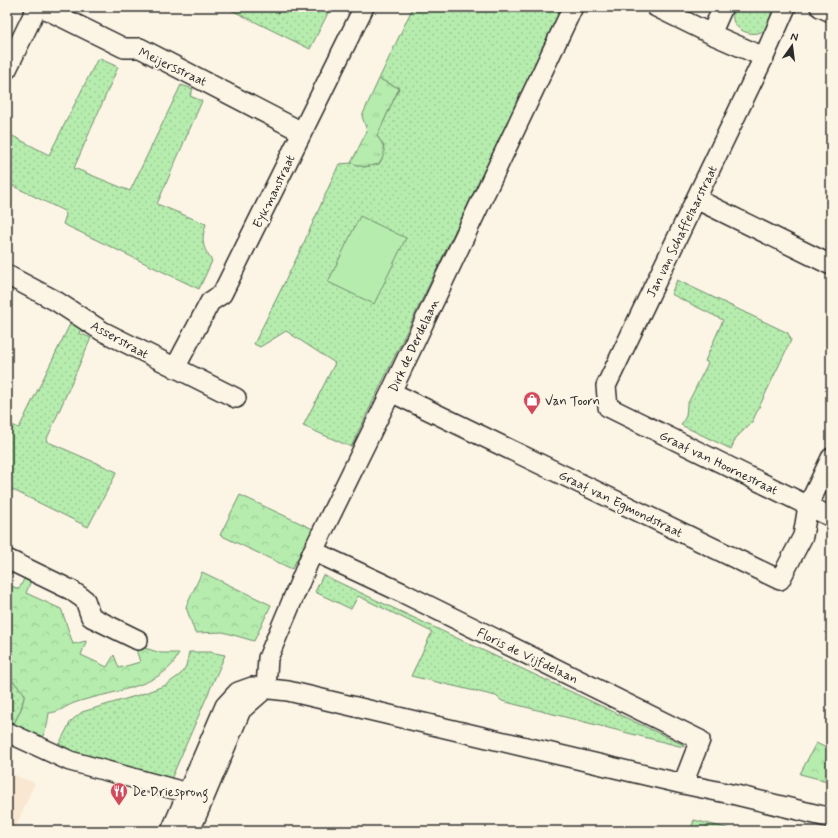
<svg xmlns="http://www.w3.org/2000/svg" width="838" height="838" font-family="Mynerve,sans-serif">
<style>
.built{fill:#fae7d2}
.grass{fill:url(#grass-dots);stroke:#708c6c}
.forest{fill:url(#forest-crowns);stroke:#708c6c}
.park{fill:url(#park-tufts);stroke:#708c6c}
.pitch{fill:#b6ecae;stroke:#708c6c}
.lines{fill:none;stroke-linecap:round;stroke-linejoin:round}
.minor-casing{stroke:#2b2b2b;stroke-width:22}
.minor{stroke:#fcf5e5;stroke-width:19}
.labels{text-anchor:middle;stroke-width:4;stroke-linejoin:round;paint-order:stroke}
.street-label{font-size:13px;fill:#2b2b2b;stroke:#fcf5e5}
.poi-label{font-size:13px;fill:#2b2b2b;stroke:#fcf5e5;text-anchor:start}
</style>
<defs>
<pattern id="grass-dots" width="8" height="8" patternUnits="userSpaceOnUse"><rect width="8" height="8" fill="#b6ecae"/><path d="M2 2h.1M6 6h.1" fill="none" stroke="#9dcb96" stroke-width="1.8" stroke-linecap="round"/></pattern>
<pattern id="forest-crowns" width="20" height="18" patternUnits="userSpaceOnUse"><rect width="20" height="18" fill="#b6ecae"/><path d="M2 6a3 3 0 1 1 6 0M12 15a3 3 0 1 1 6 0" fill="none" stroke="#9dcb96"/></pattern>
<pattern id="park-tufts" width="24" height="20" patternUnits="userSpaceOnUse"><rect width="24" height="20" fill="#b6ecae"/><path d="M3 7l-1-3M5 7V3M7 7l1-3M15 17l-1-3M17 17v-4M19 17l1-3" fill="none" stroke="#9dcb96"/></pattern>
</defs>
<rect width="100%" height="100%" fill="#fcf5e5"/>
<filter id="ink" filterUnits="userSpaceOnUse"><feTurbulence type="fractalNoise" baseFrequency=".025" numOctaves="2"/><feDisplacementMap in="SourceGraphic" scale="8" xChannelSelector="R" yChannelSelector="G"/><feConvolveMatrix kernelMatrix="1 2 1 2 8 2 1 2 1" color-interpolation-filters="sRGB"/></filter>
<g filter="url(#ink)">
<!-- built -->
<path class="built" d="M 7,772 L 35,783 L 14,831 L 7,831 Z"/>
<!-- grass -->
<path class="grass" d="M 225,7 L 331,7 L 310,49 Z
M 413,7 L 565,7 L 536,63 L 351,447 L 303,426 L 335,363 L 286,331 L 260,347 L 254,344 L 302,247 L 339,164 L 352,163 L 364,167 L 379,164 L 384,146 L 377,136 L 399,88 L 379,79 Z
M 735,7 L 770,7 C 780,48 720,36 735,7 Z
M 98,58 L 118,67 L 74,168 L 130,191 L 181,85 L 193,89 L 190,96 L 202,101 L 157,204 L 206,224 C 201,241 202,246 212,261 L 199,289 L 63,224 L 66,215 L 64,211 L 7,183 L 7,133 L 49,155 Z
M 677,280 L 788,333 L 791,340 L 752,422 L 736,438 L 731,449 L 681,425 L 686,416 L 687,405 L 708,363 L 705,361 L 723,320 L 671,294 Z
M 71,322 L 82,327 L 79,333 L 91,338 L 46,441 L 117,472 L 88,527 L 7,487 L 7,423 L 19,428 Z
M 323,575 L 684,745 L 683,747 L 502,701 L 496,696 L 411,676 L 432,632 L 358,596 L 351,609 L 315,592 Z
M 7,645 L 10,653 L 12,680 L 25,694 L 21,709 L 14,724 L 7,721 Z
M 189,652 L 210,652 L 225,655 L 171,779 L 81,755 L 58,746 L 71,721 L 82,712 L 142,694 L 166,685 L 181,674 L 186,666 Z
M 694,820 L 734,830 L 690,831 Z"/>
<!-- forest -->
<path class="forest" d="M 240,495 L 313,529 L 292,569 L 220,535 Z
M 202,572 L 271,605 L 254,641 L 223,632 L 195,633 L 186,607 Z
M 25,577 L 32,578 L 26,593 L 61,609 L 62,611 L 73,644 L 86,641 L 86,642 L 81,655 L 107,667 L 114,655 L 119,668 L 140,662 L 136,649 L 138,646 L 161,653 L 179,653 C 166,688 105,692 74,703 C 64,707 60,712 49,713 L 47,726 L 42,738 L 14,724 L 21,709 L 25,694 L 12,680 L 10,653 L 7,645 L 7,584 L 19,589 Z
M 816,743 L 831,750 L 831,782 L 800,774 Z"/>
<!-- park -->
<path class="park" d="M 379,79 L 399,88 L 377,136 C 385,147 387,152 379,164 L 364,167 L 351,163 L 367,131 L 362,116 Z"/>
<!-- pitch -->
<path class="pitch" d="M 360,216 L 406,238 L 374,304 L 328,282 Z"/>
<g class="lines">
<!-- minor casing -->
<g class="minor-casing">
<path id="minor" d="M 41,7 L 124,48 L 140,48 L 302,132
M 656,7 L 711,34 L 764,57 L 786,7
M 820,7 L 831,12
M 711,34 L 723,7
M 764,57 L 606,386 L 608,407 L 831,517
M 7,69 L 37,7
M 696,199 L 831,265
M 7,275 L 56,301 L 102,331 L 236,398
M 175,368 L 210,302 L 222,294 L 364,7
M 391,392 L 780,580 L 803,536 L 808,506 L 831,458
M 313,551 L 403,593 L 700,740 L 683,784
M 7,559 L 71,590 L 85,600 L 91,617 L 138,640
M 7,732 L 70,761 L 199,796
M 171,831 L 225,706 L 238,692 L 252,687 L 288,691 L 683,784 L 736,795 L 831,818
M 190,831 L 241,710 L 266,688 L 268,658 L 313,551 L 391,392 L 573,7"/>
</g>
<!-- minor -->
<use href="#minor" class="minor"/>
</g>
</g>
<!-- icons -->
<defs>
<g id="shop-pin" transform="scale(0.9)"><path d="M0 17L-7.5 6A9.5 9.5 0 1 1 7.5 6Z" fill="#d1495b" stroke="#fcf5e5"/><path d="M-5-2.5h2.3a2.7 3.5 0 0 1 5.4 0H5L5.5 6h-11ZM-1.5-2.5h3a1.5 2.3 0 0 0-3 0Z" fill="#fff"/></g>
<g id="restaurant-pin" transform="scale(0.9)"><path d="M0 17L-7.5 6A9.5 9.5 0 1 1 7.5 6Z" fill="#d1495b" stroke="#fcf5e5"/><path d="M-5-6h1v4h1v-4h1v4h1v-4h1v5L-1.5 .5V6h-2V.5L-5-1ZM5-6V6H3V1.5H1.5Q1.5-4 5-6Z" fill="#fff"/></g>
</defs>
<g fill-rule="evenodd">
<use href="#shop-pin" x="532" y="400"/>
<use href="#restaurant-pin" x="119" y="791"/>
</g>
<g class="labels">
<!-- street labels -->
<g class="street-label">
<text transform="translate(173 66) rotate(25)" y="5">Meijersstraat</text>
<text transform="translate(273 191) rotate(-64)" y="5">Eykmanstraat</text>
<text transform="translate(681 231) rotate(-64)" y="5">Jan van Schaffelaarstraat</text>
<text transform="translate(120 339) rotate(29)" y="5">Asserstraat</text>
<text transform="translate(413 345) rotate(-65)" y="5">Dirk de Derdelaan</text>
<text transform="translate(719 462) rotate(26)" y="5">Graaf van Hoornestraat</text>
<text transform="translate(621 503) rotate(26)" y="5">Graaf van Egmondstraat</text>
<text transform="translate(528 655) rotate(26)" y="5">Floris de Vijfdelaan</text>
</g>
<!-- poi labels -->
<g class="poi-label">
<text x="545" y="405">Van Toorn</text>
<text x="132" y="796">De Driesprong</text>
</g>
</g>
<!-- margin -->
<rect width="838" height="838" fill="none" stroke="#fcf5e5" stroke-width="24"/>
<rect x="12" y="12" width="814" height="814" fill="none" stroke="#2b2b2b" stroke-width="1.5" filter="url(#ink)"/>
<!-- north arrow -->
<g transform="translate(792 46) rotate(14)" stroke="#fcf5e5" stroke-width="3" paint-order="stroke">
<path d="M0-3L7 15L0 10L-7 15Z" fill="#2b2b2b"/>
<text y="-6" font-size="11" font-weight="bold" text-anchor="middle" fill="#2b2b2b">N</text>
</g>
</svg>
